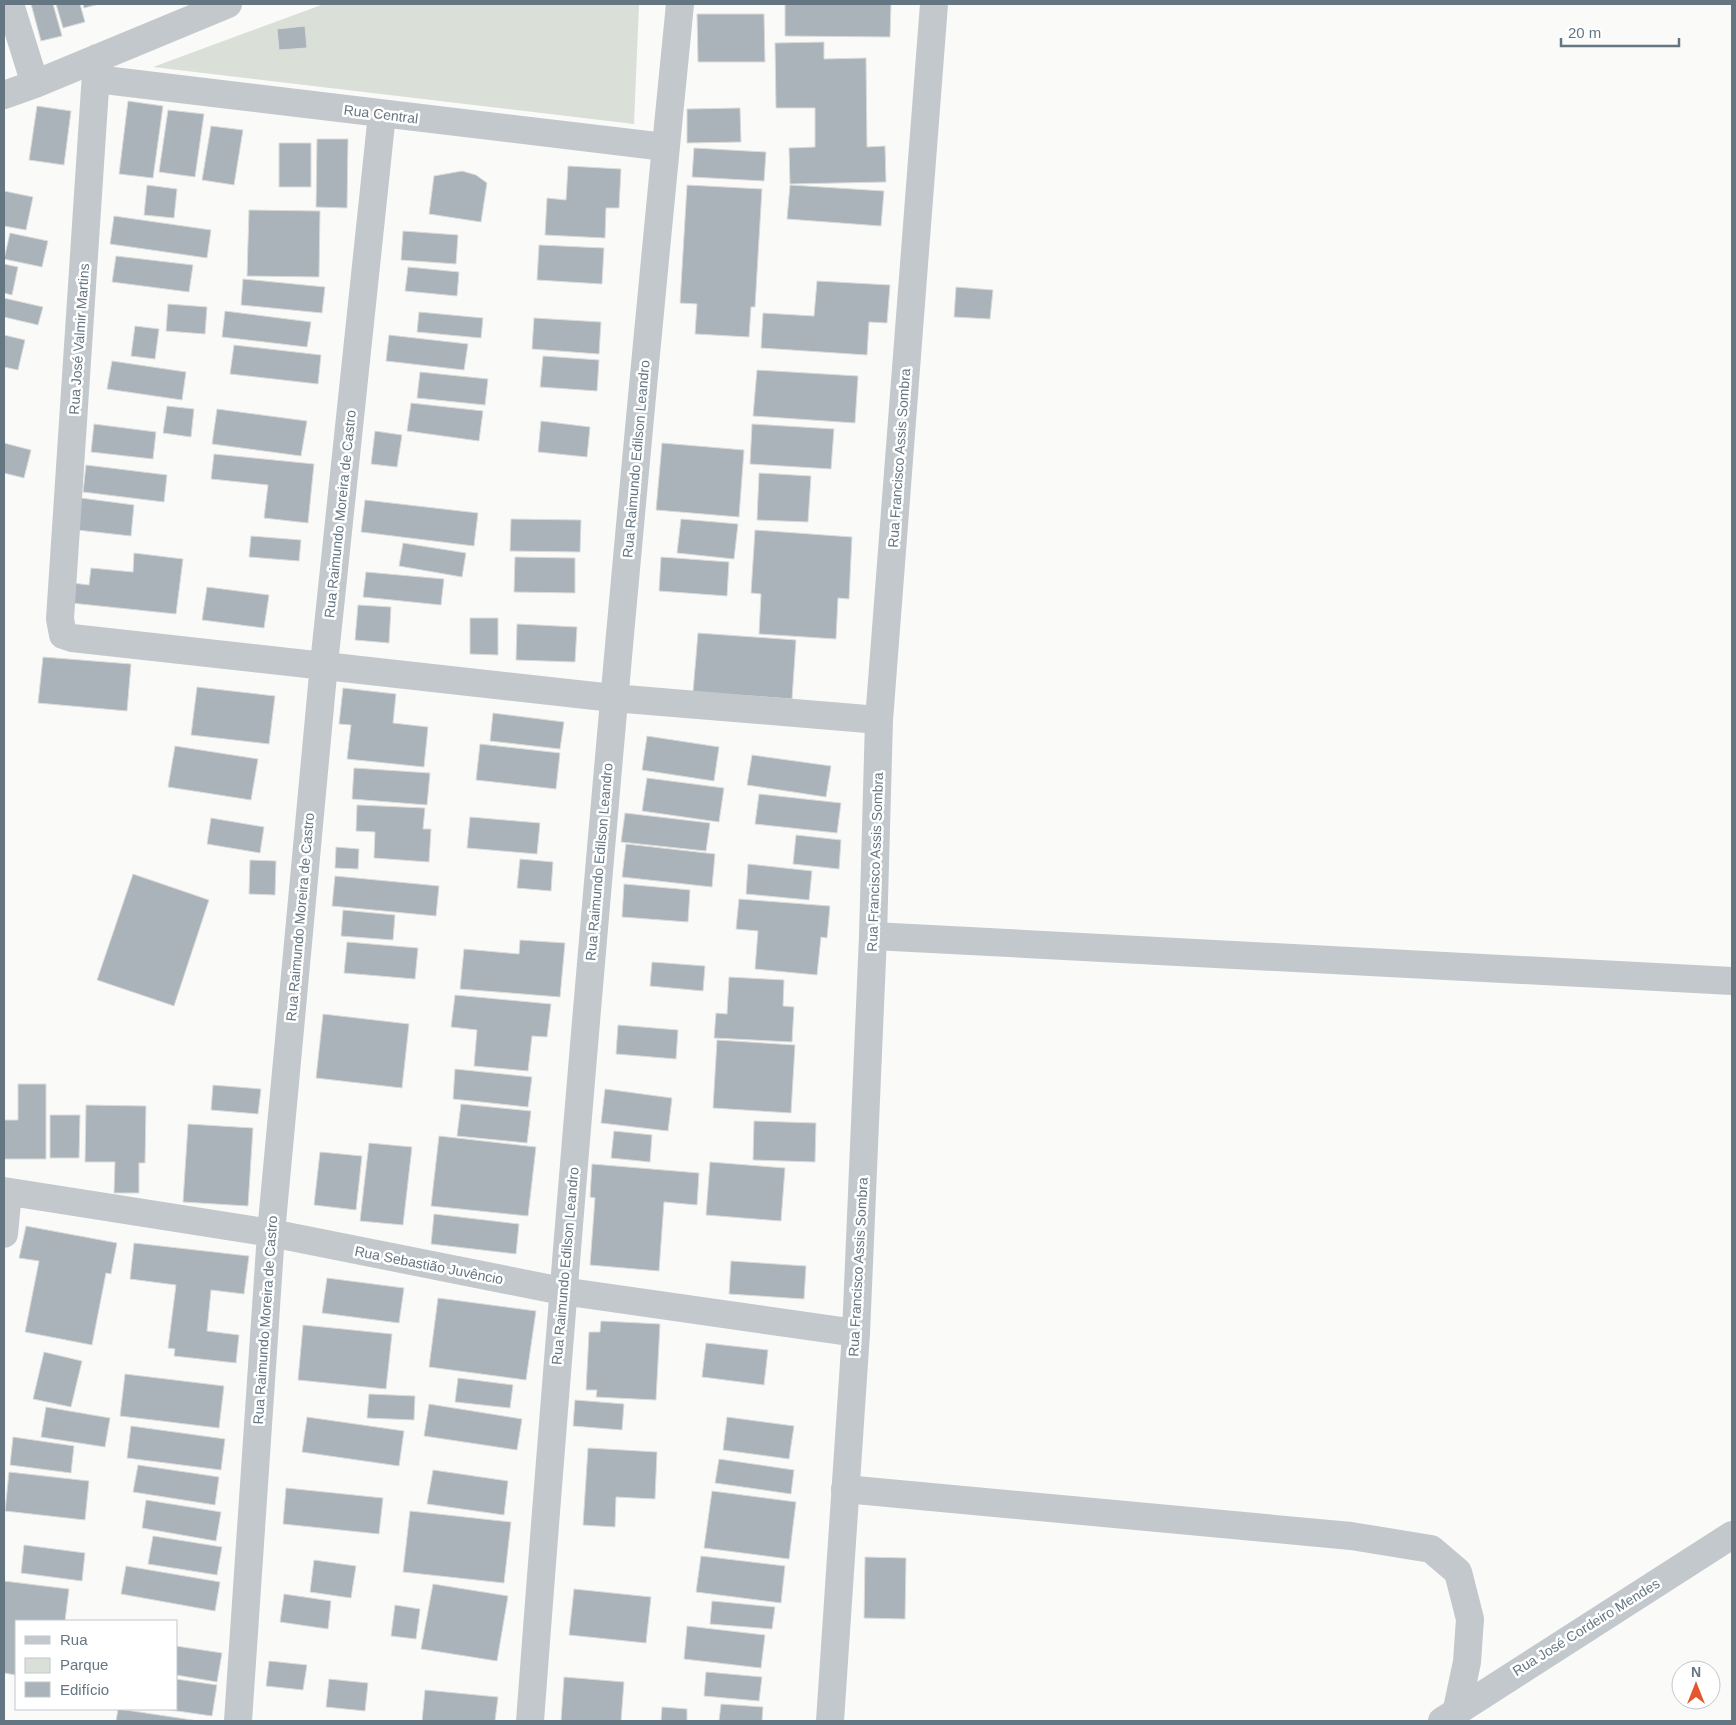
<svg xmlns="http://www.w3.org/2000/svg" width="1736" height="1725" font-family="Arial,sans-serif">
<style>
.green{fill:#dadfd7}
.building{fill:#aab3b9;stroke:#dcdcda}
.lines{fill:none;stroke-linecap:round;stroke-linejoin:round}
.minor{stroke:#c3c8cc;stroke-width:28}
.tertiary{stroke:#c3c8cc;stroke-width:28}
.labels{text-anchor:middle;stroke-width:5;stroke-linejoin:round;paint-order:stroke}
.street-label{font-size:14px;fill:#657683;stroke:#fff}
</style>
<rect width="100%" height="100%" fill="#fafaf8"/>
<!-- green -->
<path class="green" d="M 324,4 L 639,4 L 634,124 L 153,67 Z"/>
<!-- building -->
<path class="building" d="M 31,4 L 53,4 L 62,36 L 41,41 Z
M 56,4 L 80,4 L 85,22 L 63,28 Z
M 83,4 L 99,4 L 84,8 Z
M 785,4 L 891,4 L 890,37 L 785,36 Z
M 697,14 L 764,14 L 765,62 L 698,62 Z
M 305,26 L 307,48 L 279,50 L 277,29 Z
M 824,42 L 824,59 L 866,58 L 867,147 L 885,146 L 886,182 L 790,184 L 789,148 L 815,147 L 815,108 L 776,108 L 775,43 Z
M 128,101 L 163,106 L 153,178 L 119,174 Z
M 37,106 L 71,111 L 64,165 L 29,160 Z
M 740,108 L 741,142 L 687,143 L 687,109 Z
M 168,110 L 204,114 L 195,177 L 159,172 Z
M 211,126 L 243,130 L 234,185 L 202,180 Z
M 317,139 L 348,139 L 347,208 L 316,207 Z
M 279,143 L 311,143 L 311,187 L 279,187 Z
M 694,148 L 766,152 L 764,181 L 692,177 Z
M 568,166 L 621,169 L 619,208 L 606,208 L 605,238 L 545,235 L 547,198 L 566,200 Z
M 462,171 L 476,175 L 487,183 L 481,222 L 429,214 L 434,176 Z
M 147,185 L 177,189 L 174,218 L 144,215 Z
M 687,185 L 762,189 L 755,307 L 751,307 L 749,337 L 695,334 L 697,304 L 680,303 Z
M 790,185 L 884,191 L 881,226 L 787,219 Z
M 4,191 L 33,197 L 26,230 L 4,226 Z
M 249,210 L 320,211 L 319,277 L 247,276 Z
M 114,216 L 211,230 L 207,258 L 110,244 Z
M 403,231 L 458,235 L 456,264 L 401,260 Z
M 10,233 L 48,241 L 42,267 L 4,259 Z
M 539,245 L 604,248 L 602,284 L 537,280 Z
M 116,256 L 193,265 L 189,292 L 112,282 Z
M 4,264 L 18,267 L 12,295 L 4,293 Z
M 408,267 L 459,272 L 457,296 L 405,291 Z
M 243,279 L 325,287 L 322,313 L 241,305 Z
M 817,281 L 890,285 L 887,323 L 869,322 L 867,355 L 761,348 L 763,313 L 814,316 Z
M 956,287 L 993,290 L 990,319 L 954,317 Z
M 4,298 L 43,307 L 38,325 L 4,317 Z
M 168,304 L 207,307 L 205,334 L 166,331 Z
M 225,311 L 311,322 L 307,347 L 222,337 Z
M 419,312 L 483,318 L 481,338 L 417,332 Z
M 534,318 L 601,322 L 599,354 L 532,349 Z
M 135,326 L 159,329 L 155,359 L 131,356 Z
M 4,335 L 25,340 L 18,370 L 4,367 Z
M 389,335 L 468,344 L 464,370 L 386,361 Z
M 234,345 L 321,355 L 318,384 L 230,374 Z
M 543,356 L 599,360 L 597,391 L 540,387 Z
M 112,361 L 186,372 L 182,400 L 107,389 Z
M 757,370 L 858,376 L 855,423 L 753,416 Z
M 420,372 L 488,379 L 485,405 L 417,398 Z
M 411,403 L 483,411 L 479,441 L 407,431 Z
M 167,406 L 194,409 L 191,437 L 163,433 Z
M 217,409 L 307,421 L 301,456 L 212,444 Z
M 541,421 L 590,427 L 587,457 L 538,452 Z
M 94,424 L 156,432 L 153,459 L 91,452 Z
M 752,424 L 834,429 L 831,469 L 750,464 Z
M 375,431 L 402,435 L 397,467 L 371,464 Z
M 4,443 L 31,450 L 24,478 L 4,473 Z
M 662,443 L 744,450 L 739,517 L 656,510 Z
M 214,454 L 314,464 L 308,523 L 264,518 L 268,485 L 211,479 Z
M 86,465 L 167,475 L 164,502 L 83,492 Z
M 759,473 L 811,476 L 808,522 L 757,520 Z
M 81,498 L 134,505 L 131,536 L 77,530 Z
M 365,500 L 478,513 L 474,546 L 361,532 Z
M 511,519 L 581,520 L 580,552 L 510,551 Z
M 681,519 L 738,524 L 734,559 L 677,553 Z
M 755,530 L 852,537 L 849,599 L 838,598 L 836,639 L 759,634 L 761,594 L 751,593 Z
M 251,536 L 301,540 L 299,561 L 249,557 Z
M 403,543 L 466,553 L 462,577 L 399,566 Z
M 134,553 L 183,559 L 176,614 L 71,603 L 73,583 L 89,585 L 91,568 L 133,572 Z
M 515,557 L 575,558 L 575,593 L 514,592 Z
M 661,557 L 729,562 L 727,596 L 659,591 Z
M 366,572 L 444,579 L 441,605 L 363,597 Z
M 207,587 L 269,595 L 264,628 L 202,620 Z
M 358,605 L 391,607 L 389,643 L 355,640 Z
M 470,618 L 498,618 L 498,655 L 470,654 Z
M 517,624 L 577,627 L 575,662 L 516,660 Z
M 698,633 L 796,640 L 792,699 L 693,692 Z
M 43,657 L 131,664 L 127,711 L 38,703 Z
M 197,687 L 275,696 L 269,744 L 191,735 Z
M 343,688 L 396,694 L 393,723 L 428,727 L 424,767 L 347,759 L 351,725 L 339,724 Z
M 493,713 L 564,722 L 560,749 L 490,741 Z
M 647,736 L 719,747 L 714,781 L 642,770 Z
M 480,744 L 560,753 L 556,789 L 476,780 Z
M 175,746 L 258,759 L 251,800 L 168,787 Z
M 752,755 L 831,766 L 826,797 L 747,785 Z
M 354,768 L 430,773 L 427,805 L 352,799 Z
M 647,778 L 724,788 L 719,822 L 642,811 Z
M 759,794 L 841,803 L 837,833 L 755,824 Z
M 357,805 L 425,808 L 423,829 L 431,829 L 429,862 L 374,858 L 375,832 L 356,831 Z
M 625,813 L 710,823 L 706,851 L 621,842 Z
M 470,817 L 540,823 L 537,854 L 467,848 Z
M 211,818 L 264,827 L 260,853 L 207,844 Z
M 796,835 L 841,840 L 839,869 L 793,864 Z
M 626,844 L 715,854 L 712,887 L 622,877 Z
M 336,847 L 359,849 L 358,869 L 335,868 Z
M 520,859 L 553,862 L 551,891 L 517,888 Z
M 250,860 L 276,861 L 275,895 L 249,894 Z
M 748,864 L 812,871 L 809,900 L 746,894 Z
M 133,874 L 209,900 L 174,1006 L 97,980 Z
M 335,876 L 439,886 L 436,916 L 332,906 Z
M 624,884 L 690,890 L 688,922 L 622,917 Z
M 739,899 L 830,906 L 827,938 L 821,937 L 817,975 L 755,969 L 758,931 L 736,929 Z
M 343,910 L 395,915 L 393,940 L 341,936 Z
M 520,940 L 565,943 L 560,997 L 460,989 L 464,949 L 519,954 Z
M 347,942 L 418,948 L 415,979 L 344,973 Z
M 652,962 L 705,966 L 703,991 L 650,986 Z
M 729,977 L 784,980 L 783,1006 L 794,1007 L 792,1042 L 714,1038 L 716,1013 L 727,1014 Z
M 455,995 L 551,1004 L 547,1037 L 532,1036 L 528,1071 L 474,1066 L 477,1030 L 451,1027 Z
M 323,1014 L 409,1024 L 402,1088 L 316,1078 Z
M 618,1025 L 678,1030 L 676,1059 L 616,1054 Z
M 717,1040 L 795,1045 L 791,1113 L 713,1108 Z
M 455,1069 L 532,1077 L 528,1107 L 453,1099 Z
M 18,1084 L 46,1084 L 46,1159 L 4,1159 L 4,1120 L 18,1120 Z
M 213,1085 L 261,1089 L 258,1114 L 211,1110 Z
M 605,1089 L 672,1098 L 668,1131 L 601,1123 Z
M 461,1104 L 531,1111 L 527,1143 L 457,1136 Z
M 86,1105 L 146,1106 L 145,1163 L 139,1163 L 139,1193 L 114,1193 L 115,1162 L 85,1162 Z
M 50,1115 L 80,1115 L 79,1158 L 50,1158 Z
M 754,1121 L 816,1123 L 815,1162 L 753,1160 Z
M 188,1124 L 253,1128 L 248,1206 L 183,1202 Z
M 614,1131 L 652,1135 L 650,1162 L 611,1158 Z
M 439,1136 L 536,1147 L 528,1216 L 431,1206 Z
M 369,1143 L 412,1147 L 403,1225 L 360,1221 Z
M 320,1152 L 362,1156 L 356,1210 L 314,1205 Z
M 710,1162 L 785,1168 L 781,1221 L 706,1215 Z
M 592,1164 L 699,1173 L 697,1205 L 664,1202 L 659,1271 L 590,1265 L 595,1198 L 590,1197 Z
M 434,1214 L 519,1224 L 516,1254 L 431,1244 Z
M 26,1226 L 117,1243 L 111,1274 L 106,1273 L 92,1345 L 25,1332 L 39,1261 L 19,1258 Z
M 134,1243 L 249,1256 L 244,1294 L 211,1290 L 207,1331 L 239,1335 L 236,1363 L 174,1356 L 175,1349 L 168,1348 L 176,1285 L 130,1279 Z
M 731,1261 L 806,1266 L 804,1299 L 729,1294 Z
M 327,1278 L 404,1288 L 399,1323 L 322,1313 Z
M 438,1298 L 536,1311 L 526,1380 L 429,1367 Z
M 601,1321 L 660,1324 L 656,1400 L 596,1397 L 597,1390 L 586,1390 L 589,1332 L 600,1332 Z
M 303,1325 L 392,1334 L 386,1389 L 298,1380 Z
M 706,1343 L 768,1350 L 764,1385 L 702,1377 Z
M 44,1352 L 82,1361 L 71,1407 L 33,1399 Z
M 125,1374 L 224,1386 L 219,1428 L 120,1416 Z
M 458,1378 L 513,1385 L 510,1408 L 455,1402 Z
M 369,1394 L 415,1396 L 414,1420 L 367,1418 Z
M 575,1400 L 624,1404 L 622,1430 L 573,1426 Z
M 429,1404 L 522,1419 L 517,1450 L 424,1436 Z
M 46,1407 L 110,1418 L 105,1447 L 41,1437 Z
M 307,1417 L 404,1431 L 399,1466 L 302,1452 Z
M 727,1417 L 794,1426 L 789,1459 L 723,1450 Z
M 131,1426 L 225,1439 L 221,1470 L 127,1458 Z
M 13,1437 L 74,1446 L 71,1473 L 10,1465 Z
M 588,1448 L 657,1452 L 655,1499 L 616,1497 L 615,1527 L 583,1525 Z
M 719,1459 L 794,1470 L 791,1494 L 715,1483 Z
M 138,1465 L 219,1477 L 215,1505 L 133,1492 Z
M 433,1470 L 508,1481 L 504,1515 L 427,1504 Z
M 9,1472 L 89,1481 L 85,1520 L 5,1511 Z
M 286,1488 L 383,1498 L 379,1534 L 283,1524 Z
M 712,1491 L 796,1502 L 789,1559 L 704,1548 Z
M 146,1500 L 221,1512 L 216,1541 L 142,1528 Z
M 410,1511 L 511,1522 L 504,1583 L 403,1572 Z
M 153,1536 L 222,1547 L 217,1575 L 148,1564 Z
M 24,1545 L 85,1553 L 82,1581 L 21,1573 Z
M 701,1556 L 785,1566 L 781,1603 L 696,1592 Z
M 865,1557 L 906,1558 L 905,1619 L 864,1618 Z
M 314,1560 L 356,1566 L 351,1598 L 310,1592 Z
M 126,1566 L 220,1582 L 215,1611 L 121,1594 Z
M 4,1581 L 69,1589 L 65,1621 L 16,1621 L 16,1675 L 4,1673 Z
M 433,1584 L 508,1596 L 497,1661 L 421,1649 Z
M 574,1589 L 651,1597 L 646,1643 L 569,1635 Z
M 284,1594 L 331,1601 L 328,1629 L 280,1622 Z
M 712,1601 L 775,1607 L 772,1629 L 710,1624 Z
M 395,1605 L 420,1609 L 416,1639 L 391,1636 Z
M 687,1626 L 765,1635 L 761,1668 L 684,1659 Z
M 176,1646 L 222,1653 L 217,1682 L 176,1675 Z
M 269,1661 L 307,1665 L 303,1690 L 266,1686 Z
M 706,1672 L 762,1677 L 759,1701 L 704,1696 Z
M 564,1677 L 624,1682 L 621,1721 L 561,1721 Z
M 176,1679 L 217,1685 L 212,1716 L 163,1709 L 176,1709 Z
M 329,1679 L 368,1683 L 365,1711 L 326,1707 Z
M 425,1690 L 498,1697 L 495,1721 L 422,1721 Z
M 721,1704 L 763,1707 L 762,1721 L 719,1721 Z
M 662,1707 L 687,1709 L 687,1721 L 661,1721 Z
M 118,1709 L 119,1709 L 199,1721 L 116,1721 Z"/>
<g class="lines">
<!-- minor -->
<path class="minor" d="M 10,4 L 35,84
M 97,58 L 60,619 L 63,635 L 72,638 L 613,698 L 879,720
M 96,79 L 665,147
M 4,95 L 35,84 L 228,4
M 873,936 L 1732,981
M 4,1191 L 271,1233 L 562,1291 L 856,1333
M 4,1234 L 8,1192
M 845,1489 L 1351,1536 L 1431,1549 L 1458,1572 L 1470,1619 L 1467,1662 L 1457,1709
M 238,1721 L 271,1233 L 324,664 L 382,114
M 530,1721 C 573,1148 623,576 680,4
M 1442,1721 L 1732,1535"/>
<!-- tertiary -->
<path class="tertiary" d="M 830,1721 L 856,1333 L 873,936 L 879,720 L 934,4"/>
</g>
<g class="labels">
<!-- street labels -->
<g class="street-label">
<text transform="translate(381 114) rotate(7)" y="5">Rua Central</text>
<text transform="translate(79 339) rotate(-86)" y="5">Rua José Valmir Martins</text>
<text transform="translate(899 458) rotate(-86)" y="5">Rua Francisco Assis Sombra</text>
<text transform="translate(636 459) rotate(-85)" y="5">Rua Raimundo Edilson Leandro</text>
<text transform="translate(340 514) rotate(-84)" y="5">Rua Raimundo Moreira de Castro</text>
<text transform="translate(599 862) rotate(-85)" y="5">Rua Raimundo Edilson Leandro</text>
<text transform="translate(875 862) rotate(-88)" y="5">Rua Francisco Assis Sombra</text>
<text transform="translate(300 917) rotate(-85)" y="5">Rua Raimundo Moreira de Castro</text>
<text transform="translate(429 1265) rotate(11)" y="5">Rua Sebastião Juvêncio</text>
<text transform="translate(565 1266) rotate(-85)" y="5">Rua Raimundo Edilson Leandro</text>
<text transform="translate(858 1267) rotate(-87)" y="5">Rua Francisco Assis Sombra</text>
<text transform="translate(265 1320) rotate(-86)" y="5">Rua Raimundo Moreira de Castro</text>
<text transform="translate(1586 1627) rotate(-32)" y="5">Rua José Cordeiro Mendes</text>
</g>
</g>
<!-- border -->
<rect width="1736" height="1725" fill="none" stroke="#657683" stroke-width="10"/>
<!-- legend -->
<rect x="15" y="1620" width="162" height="90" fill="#ffffff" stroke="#c1c8cd"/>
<rect x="25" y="1636" width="25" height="8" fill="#c3c8cc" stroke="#c1c8cd"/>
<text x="60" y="1645" font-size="15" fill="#657683">Rua</text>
<rect x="25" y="1658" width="25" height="15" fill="#dadfd7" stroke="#c1c8cd"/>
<text x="60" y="1670" font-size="15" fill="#657683">Parque</text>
<rect x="25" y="1682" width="25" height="15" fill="#aab3b9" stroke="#c1c8cd"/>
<text x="60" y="1695" font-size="15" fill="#657683">Edifício</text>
<!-- north arrow -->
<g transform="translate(1696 1685)"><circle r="24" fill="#ffffff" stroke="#c1c8cd"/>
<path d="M0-4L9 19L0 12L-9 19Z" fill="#e4572e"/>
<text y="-8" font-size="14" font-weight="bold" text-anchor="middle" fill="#657683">N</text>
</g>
<!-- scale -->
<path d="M1561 38v8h118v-8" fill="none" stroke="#657683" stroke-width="2.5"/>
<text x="1568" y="38" font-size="15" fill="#657683" stroke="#ffffff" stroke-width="4" paint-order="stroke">20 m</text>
</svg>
